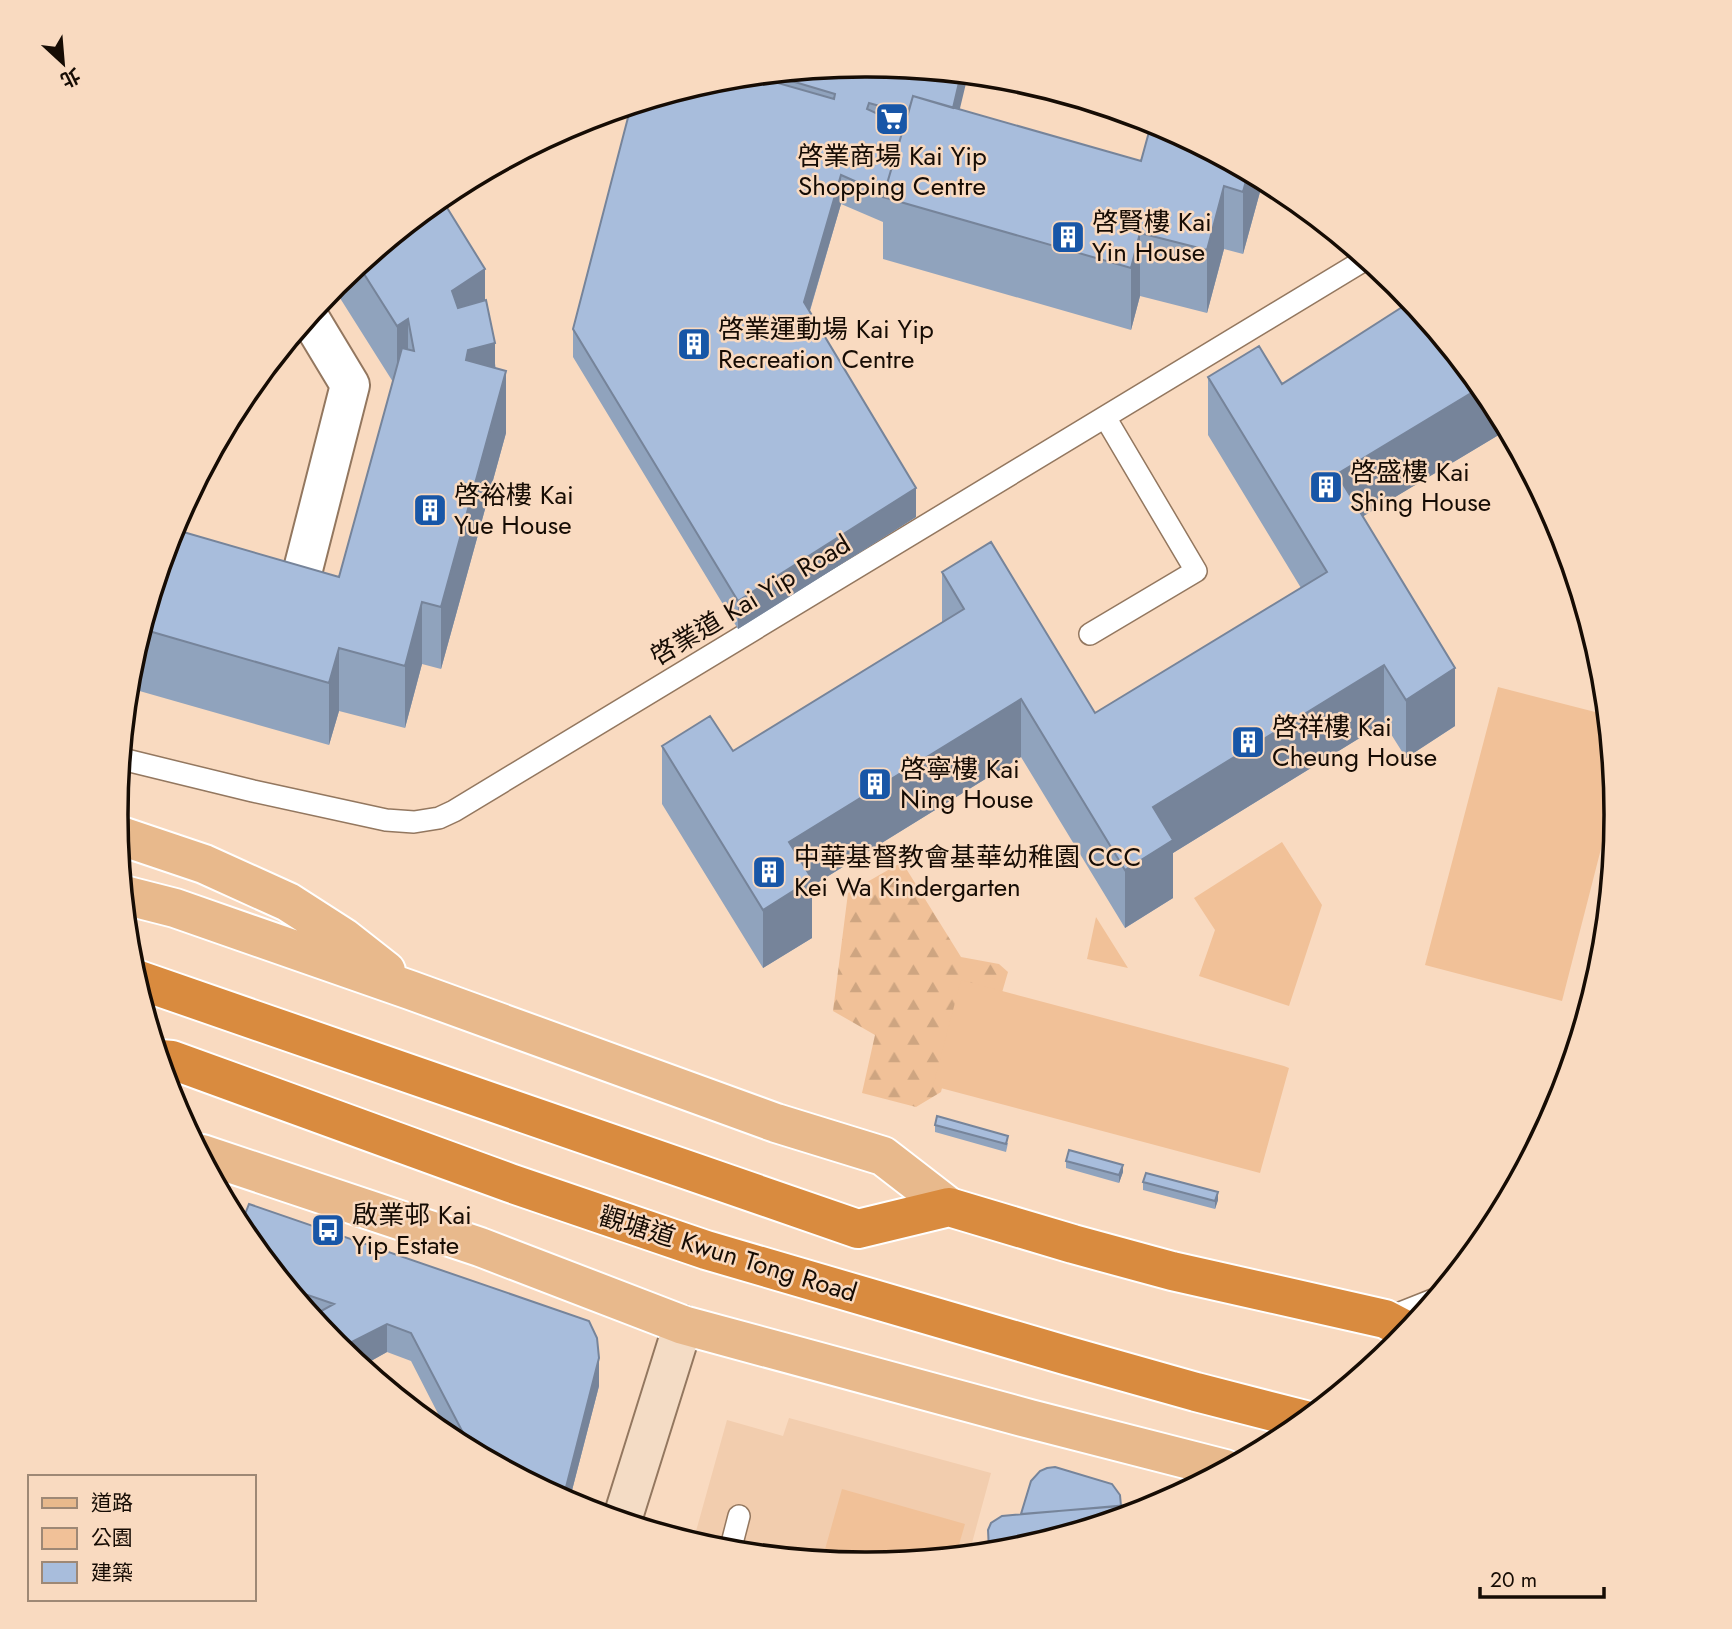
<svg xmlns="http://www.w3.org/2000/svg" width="1732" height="1629" font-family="Jost,'Noto Sans TC',sans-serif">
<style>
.built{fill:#f2cdae}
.forest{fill:url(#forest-firs)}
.green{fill:#f1c198}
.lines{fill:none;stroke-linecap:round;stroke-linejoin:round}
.lane-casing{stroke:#93775f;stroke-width:24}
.street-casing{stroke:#93775f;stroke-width:42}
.secondary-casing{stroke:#93775f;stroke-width:42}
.primary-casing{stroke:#fff;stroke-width:42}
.highway-casing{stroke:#fff;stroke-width:42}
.lane{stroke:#fff;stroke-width:21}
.street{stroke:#fff;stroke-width:38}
.secondary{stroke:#f4dcc5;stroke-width:38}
.primary{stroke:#e8b98c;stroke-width:38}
.highway{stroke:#d98b3f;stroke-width:38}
.wall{fill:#90a3bd}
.shaded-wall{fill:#76849a}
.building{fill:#a8bddc;stroke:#76849a;stroke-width:2}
.labels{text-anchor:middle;stroke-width:5;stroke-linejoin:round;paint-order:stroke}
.poi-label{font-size:26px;fill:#160c04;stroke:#f9dac0;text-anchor:start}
.street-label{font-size:26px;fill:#160c04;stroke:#f9dac0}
.rim{fill:none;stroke:#160c04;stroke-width:3.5}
</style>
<defs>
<pattern id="forest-firs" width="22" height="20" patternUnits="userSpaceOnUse" patternTransform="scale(1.75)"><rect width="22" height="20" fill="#f1c198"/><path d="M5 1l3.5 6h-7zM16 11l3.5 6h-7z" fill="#cea581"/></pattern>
</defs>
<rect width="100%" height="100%" fill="#f9dac0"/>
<!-- built -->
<path class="built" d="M 789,1418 L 991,1473 L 969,1554 L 866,1564 L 719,1550 L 693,1542 L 727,1420 L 783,1436 Z"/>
<!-- forest -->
<path class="forest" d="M 902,862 L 961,957 L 999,964 L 1008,972 L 1001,996 L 955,1035 L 941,1092 L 916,1107 L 862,1093 L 875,1035 L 833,1011 L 848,893 Z"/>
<!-- green -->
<path class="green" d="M 1498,687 L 1603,714 L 1606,718 L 1614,798 L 1562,1001 L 1425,965 Z
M 1282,842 L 1322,905 L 1289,1006 L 1199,976 L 1215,930 L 1194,898 Z
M 1096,917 L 1128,968 L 1087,959 Z
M 961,980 L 1284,1066 L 1289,1068 L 1260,1173 L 933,1086 Z
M 842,1489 L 965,1524 L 956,1555 L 866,1564 L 822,1560 Z"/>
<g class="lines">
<!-- lane casing -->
<g class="lane-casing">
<path id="lane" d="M 1090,634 L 1196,571 L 1105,417
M 122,759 L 253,791 L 386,820 L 414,822 L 439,818 L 454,811 L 1366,259
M 1385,1319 L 1433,1300
M 730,1551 L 739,1516"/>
</g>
<!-- street casing -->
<g class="street-casing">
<path id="street" d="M 272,587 L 297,593 L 350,385 L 309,317"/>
</g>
<!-- secondary casing -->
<g class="secondary-casing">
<path id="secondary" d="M 622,1520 L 683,1325"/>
</g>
<!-- primary casing -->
<g class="primary-casing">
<path id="primary" d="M 118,835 L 204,864 L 288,902 L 344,938 L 386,971
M 124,895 L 175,908 L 410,990 L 776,1123 L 883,1156 L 949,1207
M 202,1154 L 480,1247 L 683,1325 L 1030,1419 L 1225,1469"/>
</g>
<!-- highway casing -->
<g class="highway-casing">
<path id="highway" d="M 136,979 L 858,1229 L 949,1207 L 1073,1244 L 1172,1271 L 1385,1319 L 1408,1331
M 160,1059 L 172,1060 L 510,1183 L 706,1250 L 1065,1355 L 1196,1392 L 1305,1420"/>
</g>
<!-- lane -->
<use href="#lane" class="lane"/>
<!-- street -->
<use href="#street" class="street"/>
<!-- secondary -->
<use href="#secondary" class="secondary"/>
<!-- primary -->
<use href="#primary" class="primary"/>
<!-- highway -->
<use href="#highway" class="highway"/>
</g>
<!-- wall -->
<path class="wall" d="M 866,65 L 960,110 L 1141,161 L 1263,181 L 1243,254 L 1224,249 L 1207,313 L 1140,296 L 1131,330 L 883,259 L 883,222 L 841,204 L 810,311 L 916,517 L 738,629 L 573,357 L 573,329 L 720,79 Z
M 441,198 L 485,300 L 506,433 L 441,669 L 422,664 L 405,728 L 339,711 L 329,745 L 129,688 L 131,668 L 173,529 L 339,577 L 393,382 L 333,287 Z
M 1208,377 L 1490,398 L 1507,430 L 1363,516 L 1455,726 L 1406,758 L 1384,723 L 1173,853 L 1173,898 L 1125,928 L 1021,757 L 812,886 L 812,938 L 763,968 L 662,804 L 662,746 L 733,751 L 942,623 L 942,572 L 1095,713 L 1301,588 L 1208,435 Z
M 935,1125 L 1008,1143 L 1006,1152 L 935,1132 Z
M 1066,1161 L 1123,1172 L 1119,1183 L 1066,1168 Z
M 1143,1182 L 1218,1200 L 1215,1209 L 1143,1190 Z
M 242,1231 L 599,1386 L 569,1502 L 451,1439 L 411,1361 L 387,1352 L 362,1366 L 336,1344 Z"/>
<!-- shaded-wall -->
<path class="shaded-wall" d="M 961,74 L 968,75 L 949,154 L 949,126 Z
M 1248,173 L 1263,181 L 1243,254 L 1243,192 Z
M 841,175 L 841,204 L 804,330 L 804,302 Z
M 1224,186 L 1224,249 L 1207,313 L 1207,250 Z
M 1140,233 L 1140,296 L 1131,330 L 1131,268 Z
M 485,269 L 485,331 L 452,353 L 452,291 Z
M 408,319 L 408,381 L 397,388 L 397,326 Z
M 495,343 L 495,406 L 466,360 L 468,350 Z
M 506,371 L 506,433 L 441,669 L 441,607 Z
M 1481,387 L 1490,398 L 1507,430 L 1337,532 L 1337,474 Z
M 916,488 L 916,517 L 738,629 L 738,601 Z
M 422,602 L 422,664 L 405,728 L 405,666 Z
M 339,648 L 339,711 L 329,745 L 329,683 Z
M 1384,665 L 1384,723 L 1173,853 L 1173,898 L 1125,928 L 1125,870 L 1153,807 Z
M 1455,668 L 1455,726 L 1406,758 L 1406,700 Z
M 1021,699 L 1021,757 L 812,886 L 812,938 L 763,968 L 763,910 L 789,842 Z
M 1123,1165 L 1123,1172 L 1119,1183 L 1119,1175 Z
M 1218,1192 L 1218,1200 L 1215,1209 L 1215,1201 Z
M 387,1324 L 387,1352 L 362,1366 L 340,1348 Z
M 599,1358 L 599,1386 L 569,1502 L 563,1499 Z"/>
<!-- building -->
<path class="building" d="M 866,65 L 961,74 L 953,108 L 913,96 L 908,114 L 869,103 L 867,109 L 904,126 L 884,194 L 841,175 L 804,302 L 916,488 L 738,601 L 573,329 L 631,106 L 720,79 L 753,76 L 834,99 L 835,94 L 768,74 Z
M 913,96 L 1141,161 L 1152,121 L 1248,173 L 1243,192 L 1224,186 L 1207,250 L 1140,233 L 1131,268 L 883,197 Z
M 441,198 L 485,269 L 452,291 L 458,308 L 486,300 L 495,343 L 468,350 L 466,360 L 506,371 L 441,607 L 422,602 L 405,666 L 339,648 L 329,683 L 142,629 L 173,529 L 339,577 L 402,348 L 414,351 L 408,319 L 397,326 L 359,266 Z
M 1410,302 L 1481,387 L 1337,474 L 1455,668 L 1406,700 L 1384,665 L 1153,807 L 1173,840 L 1125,870 L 1021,699 L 789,842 L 812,879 L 763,910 L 662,746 L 710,716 L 733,751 L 964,609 L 942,572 L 991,542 L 1095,713 L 1327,572 L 1208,377 L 1259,346 L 1282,384 Z
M 937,1116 L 1008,1136 L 1006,1144 L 935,1125 Z
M 1069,1150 L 1123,1165 L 1119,1175 L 1066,1161 Z
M 1146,1173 L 1218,1192 L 1215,1201 L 1143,1182 Z
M 249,1204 L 589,1321 L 597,1338 L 599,1358 L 563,1499 L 472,1450 L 411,1333 L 387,1324 L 340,1348 L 336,1344 L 312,1316 L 334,1304 L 290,1289 L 240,1227 Z
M 1055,1467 L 1112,1484 L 1120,1495 L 1121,1506 L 1021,1514 L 1031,1481 L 1040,1471 L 1047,1468 Z
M 1162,1502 L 1153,1507 L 1012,1550 L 973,1554 L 974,1552 L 989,1550 L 988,1530 L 991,1523 L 1002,1516 Z
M 742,1548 L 766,1554 L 741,1552 Z"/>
<!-- icons -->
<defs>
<g id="supermarket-square" transform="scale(1.75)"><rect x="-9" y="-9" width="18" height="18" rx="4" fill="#1856a7" stroke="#f9dac0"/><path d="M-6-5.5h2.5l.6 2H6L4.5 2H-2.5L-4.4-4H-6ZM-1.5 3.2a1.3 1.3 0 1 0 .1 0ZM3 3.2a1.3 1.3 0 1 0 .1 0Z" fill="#fff"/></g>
<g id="building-square" transform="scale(1.75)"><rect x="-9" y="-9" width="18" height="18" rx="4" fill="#1856a7" stroke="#f9dac0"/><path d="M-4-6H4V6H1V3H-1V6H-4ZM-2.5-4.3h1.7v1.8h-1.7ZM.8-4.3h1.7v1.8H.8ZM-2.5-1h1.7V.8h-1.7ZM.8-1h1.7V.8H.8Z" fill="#fff"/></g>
<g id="bus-square" transform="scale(1.75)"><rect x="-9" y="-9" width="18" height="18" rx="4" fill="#1856a7" stroke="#f9dac0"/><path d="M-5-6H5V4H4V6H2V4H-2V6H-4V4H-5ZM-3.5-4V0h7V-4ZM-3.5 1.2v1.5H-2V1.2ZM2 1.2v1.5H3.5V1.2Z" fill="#fff"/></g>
</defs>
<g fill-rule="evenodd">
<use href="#supermarket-square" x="892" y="119"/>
<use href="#building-square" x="1068" y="237"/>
<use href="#building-square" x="694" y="344"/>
<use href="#building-square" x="1326" y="487"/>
<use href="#building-square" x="430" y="510"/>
<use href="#building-square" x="1248" y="742"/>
<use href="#building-square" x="875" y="784"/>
<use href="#building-square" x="769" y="872"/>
<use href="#bus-square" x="328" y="1230"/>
</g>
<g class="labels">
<!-- poi labels -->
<g class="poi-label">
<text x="892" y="165" text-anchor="middle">啓業商場 Kai Yip<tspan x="892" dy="30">Shopping Centre</tspan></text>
<text x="1092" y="231">啓賢樓 Kai<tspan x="1092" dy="30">Yin House</tspan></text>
<text x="718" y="338">啓業運動場 Kai Yip<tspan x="718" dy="30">Recreation Centre</tspan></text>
<text x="1350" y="481">啓盛樓 Kai<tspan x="1350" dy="30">Shing House</tspan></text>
<text x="454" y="504">啓裕樓 Kai<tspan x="454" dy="30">Yue House</tspan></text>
<text x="1272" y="736">啓祥樓 Kai<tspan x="1272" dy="30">Cheung House</tspan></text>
<text x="900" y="778">啓寧樓 Kai<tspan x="900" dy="30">Ning House</tspan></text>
<text x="794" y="866">中華基督教會基華幼稚園 CCC<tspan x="794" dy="30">Kei Wa Kindergarten</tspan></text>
<text x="352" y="1224">啟業邨 Kai<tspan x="352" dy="30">Yip Estate</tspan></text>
</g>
<!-- street labels -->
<g class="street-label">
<text transform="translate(750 600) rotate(-31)" y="9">啓業道 Kai Yip Road</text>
<text transform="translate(728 1254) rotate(17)" y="9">觀塘道 Kwun Tong Road</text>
</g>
</g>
<!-- crop -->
<path d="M0 0H1732V1629H0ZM865 77H867A737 737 0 0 1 1604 814V815A737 737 0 0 1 867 1552H865A737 737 0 0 1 128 815V814A737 737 0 0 1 865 77Z" fill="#f9dac0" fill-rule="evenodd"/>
<path class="rim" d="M865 77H867A737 737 0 0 1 1604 814V815A737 737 0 0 1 867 1552H865A737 737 0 0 1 128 815V814A737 737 0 0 1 865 77Z"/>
<!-- legend -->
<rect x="28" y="1475" width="228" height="126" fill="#f9dac0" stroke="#9e8875" stroke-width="2"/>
<rect x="42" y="1498" width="35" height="10" fill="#e8b98c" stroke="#9e8875" stroke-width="2"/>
<text x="91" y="1510" font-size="21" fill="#160c04">道路</text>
<rect x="42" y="1528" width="35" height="21" fill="#f1c198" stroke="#9e8875" stroke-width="2"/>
<text x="91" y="1545" font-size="21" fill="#160c04">公園</text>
<rect x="42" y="1562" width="35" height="21" fill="#a8bddc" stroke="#9e8875" stroke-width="2"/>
<text x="91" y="1580" font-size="21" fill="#160c04">建築</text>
<!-- north arrow -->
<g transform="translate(63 63) rotate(154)" stroke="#f9dac0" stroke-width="5" paint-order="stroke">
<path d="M0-5L12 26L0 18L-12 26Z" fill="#160c04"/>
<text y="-10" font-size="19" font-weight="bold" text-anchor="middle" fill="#160c04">北</text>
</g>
<!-- scale -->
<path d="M1480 1587v10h124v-10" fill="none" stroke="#160c04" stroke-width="3.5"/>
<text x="1490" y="1587" font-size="21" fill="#160c04" stroke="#f9dac0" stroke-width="5" paint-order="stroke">20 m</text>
</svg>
